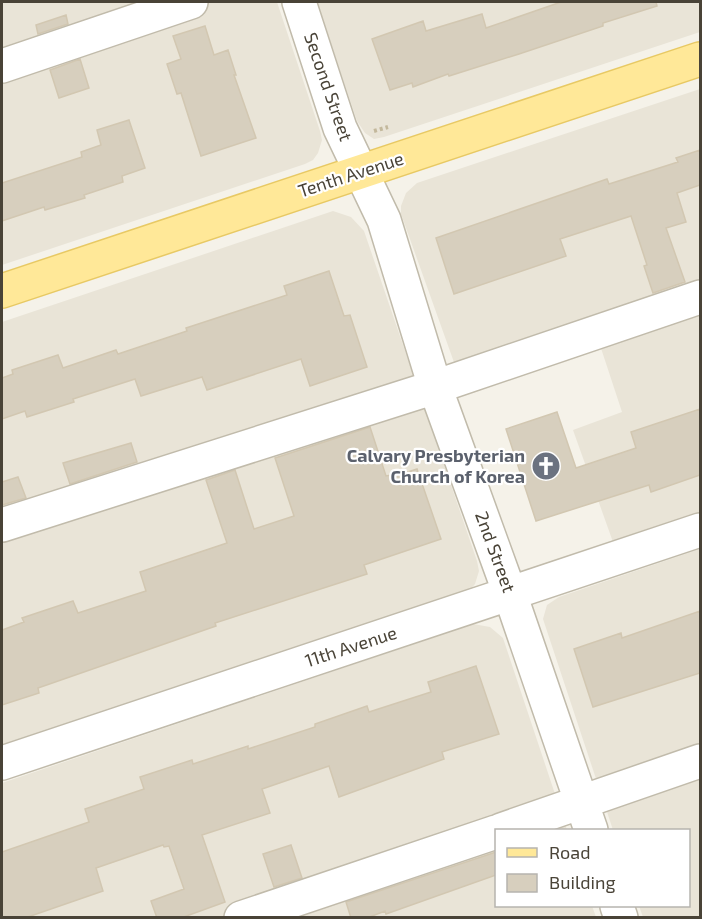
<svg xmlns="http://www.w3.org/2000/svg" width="702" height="919" font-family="'Exo 2',sans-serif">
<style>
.residential{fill:#e9e4d7}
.building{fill:#d7cfbe;stroke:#d2c7b1;stroke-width:1.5}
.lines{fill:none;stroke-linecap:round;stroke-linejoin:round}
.minor-casing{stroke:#c1bbab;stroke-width:36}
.major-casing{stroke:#e8c964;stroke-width:36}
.path{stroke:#c3b89c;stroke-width:4;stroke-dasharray:3 3;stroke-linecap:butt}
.minor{stroke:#fff;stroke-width:33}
.major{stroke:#ffe898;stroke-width:33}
.labels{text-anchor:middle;stroke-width:4.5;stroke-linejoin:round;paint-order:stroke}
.street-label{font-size:18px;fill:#494337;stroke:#fff}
.worship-label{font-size:18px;font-weight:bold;fill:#5b616d;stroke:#fff;text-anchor:end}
</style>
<rect width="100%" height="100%" fill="#f5f2e9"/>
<!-- residential -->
<path class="residential" d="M 2,2 L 277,2 L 320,131 L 322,140 L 318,153 L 313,160 L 305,164 L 2,265 Z
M 317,2 L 700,2 L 700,32 L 384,137 L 374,139 L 365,133 L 357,121 Z
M 700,89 L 700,513 L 613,542 L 573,430 L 622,412 L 596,333 L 460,379 L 401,214 L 401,206 L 406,193 L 417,183 Z
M 333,211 L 351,217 L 364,231 L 477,561 L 479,571 L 475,584 L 469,591 L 2,747 L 2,322 Z
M 700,549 L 700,917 L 643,917 L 639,906 L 688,906 L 688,830 L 613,830 L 543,619 L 547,605 L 559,597 Z
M 473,624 L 490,627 L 503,638 L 567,830 L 496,830 L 496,906 L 592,906 L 596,917 L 2,917 L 2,783 Z"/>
<!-- building -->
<path class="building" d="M 561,2 L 656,2 L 657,6 L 603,23 L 603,26 L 519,54 L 449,76 L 448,74 L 413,87 L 412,83 L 390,90 L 372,39 L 423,21 L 426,31 L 482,14 L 486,28 Z
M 66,15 L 68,24 L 38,34 L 36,25 Z
M 205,26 L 214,55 L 228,50 L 236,75 L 234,75 L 256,138 L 201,156 L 181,93 L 177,94 L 167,64 L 181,59 L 173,36 Z
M 80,59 L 89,88 L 59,98 L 50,70 Z
M 129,120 L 145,168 L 122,176 L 123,182 L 84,195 L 85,198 L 45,210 L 44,207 L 2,221 L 2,183 L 82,157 L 81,152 L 101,145 L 97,130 Z
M 700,150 L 700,185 L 677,193 L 686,222 L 666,228 L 685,282 L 653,293 L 644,266 L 647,265 L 631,216 L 560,239 L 566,256 L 454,294 L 436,238 L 607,179 L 609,184 L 678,162 L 676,158 Z
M 329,271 L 344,316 L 350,315 L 367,367 L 310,386 L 301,359 L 207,390 L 202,377 L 141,396 L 135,379 L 73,399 L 74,402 L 27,417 L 25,411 L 2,419 L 2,378 L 13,374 L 12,370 L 58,355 L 63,368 L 116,350 L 118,354 L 187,331 L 186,328 L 287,295 L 284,286 Z
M 700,409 L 700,475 L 651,492 L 649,485 L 536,521 L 506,429 L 557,412 L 576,468 L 636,448 L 631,432 Z
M 370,427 L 386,476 L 391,475 L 392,477 L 417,469 L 441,539 L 364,565 L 367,574 L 215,623 L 216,626 L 38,688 L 39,693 L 2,705 L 2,630 L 24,622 L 22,618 L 73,601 L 78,613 L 146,591 L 140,572 L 227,543 L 206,480 L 235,470 L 254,529 L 294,516 L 275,458 Z
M 131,443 L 137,462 L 70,484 L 63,463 Z
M 18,477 L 26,498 L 2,505 L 2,482 Z
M 700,611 L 700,673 L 593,707 L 574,649 L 621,633 L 622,638 Z
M 476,666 L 499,734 L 442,752 L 444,759 L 339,797 L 329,766 L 262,789 L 270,813 L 202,835 L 225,902 L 181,918 L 157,918 L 151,901 L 184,889 L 169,846 L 164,847 L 163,845 L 96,868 L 103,891 L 25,918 L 2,918 L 2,852 L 89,822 L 85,809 L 144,789 L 140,777 L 192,760 L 193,764 L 248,746 L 248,749 L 315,727 L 315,724 L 367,706 L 369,712 L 431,692 L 428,682 Z
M 291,845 L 302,878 L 274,887 L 263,854 Z
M 496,852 L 496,875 L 386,914 L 385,911 L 367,918 L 351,918 L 346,902 Z"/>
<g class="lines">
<!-- minor casing -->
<g class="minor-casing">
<path id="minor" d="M 299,2 L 340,128 L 384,220 L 435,387 L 510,594 L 591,830
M 2,66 L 191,2
M 2,525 L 435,387 L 700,297
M 2,763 L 700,530
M 501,830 L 700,761
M 617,906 L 621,918
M 241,918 L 496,832"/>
</g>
<!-- major casing -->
<g class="major-casing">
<path id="major" d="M 2,291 L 700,59"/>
</g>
<!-- path -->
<path class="path" d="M 374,131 L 388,127"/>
<!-- minor -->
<use href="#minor" class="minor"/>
<!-- major -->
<use href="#major" class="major"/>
</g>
<!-- icons -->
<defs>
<g id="church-disc" transform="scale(1.5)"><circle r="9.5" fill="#6b7280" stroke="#fff"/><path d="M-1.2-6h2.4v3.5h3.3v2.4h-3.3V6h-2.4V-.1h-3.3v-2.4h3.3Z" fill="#fff"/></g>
</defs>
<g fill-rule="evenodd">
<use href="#church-disc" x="546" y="466"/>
</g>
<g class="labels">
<!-- street labels -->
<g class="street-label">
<text transform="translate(328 87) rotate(71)" y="6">Second Street</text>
<text transform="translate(351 175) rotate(-18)" y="6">Tenth Avenue</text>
<text transform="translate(495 552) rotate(70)" y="6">2nd Street</text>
<text transform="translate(351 647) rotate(-18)" y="6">11th Avenue</text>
</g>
<!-- worship labels -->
<g class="worship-label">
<text x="525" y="462">Calvary Presbyterian<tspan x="525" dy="21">Church of Korea</tspan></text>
</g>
</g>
<!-- border -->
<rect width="702" height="919" fill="none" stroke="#494337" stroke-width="6"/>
<!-- legend -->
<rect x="495" y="829" width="195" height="78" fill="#ffffff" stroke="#b6b4af" stroke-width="1.5"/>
<rect x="507" y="848" width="30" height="9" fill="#ffe898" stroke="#b6b4af" stroke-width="1.5"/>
<text x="549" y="859" font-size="18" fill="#494337">Road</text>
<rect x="507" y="874" width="30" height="18" fill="#d7cfbe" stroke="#b6b4af" stroke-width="1.5"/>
<text x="549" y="889" font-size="18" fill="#494337">Building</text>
</svg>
